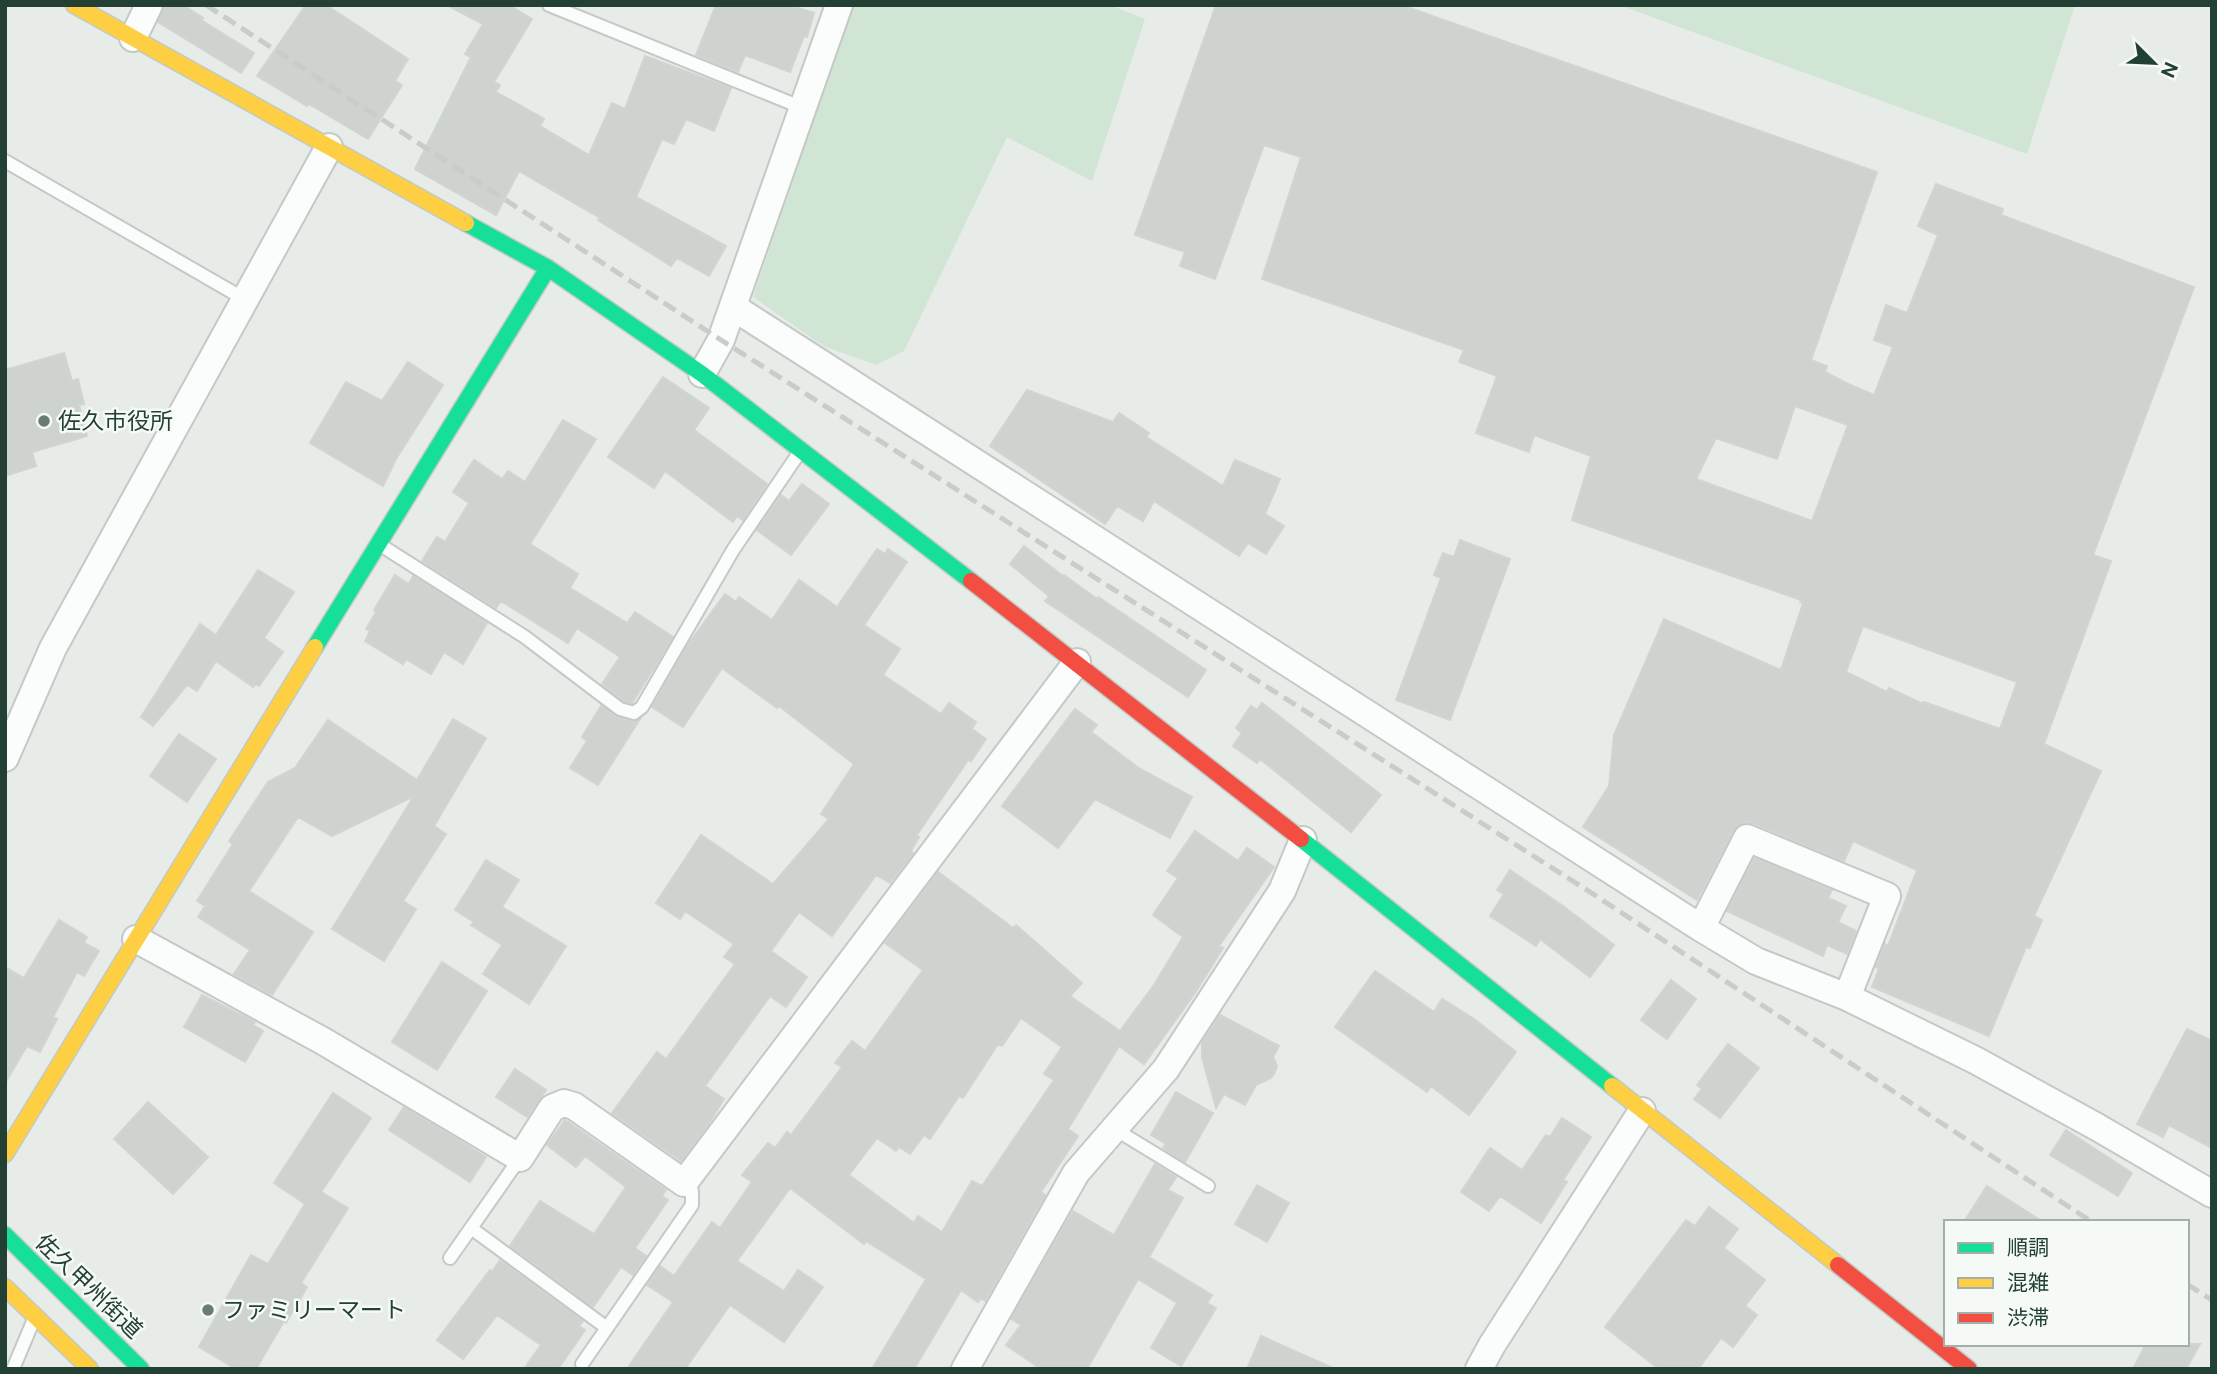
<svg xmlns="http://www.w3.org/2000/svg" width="2217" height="1374" font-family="'Public Sans','Noto Sans JP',sans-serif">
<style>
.green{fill:#d0e5d4}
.building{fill:#ced3d0;stroke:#d0d5d2;stroke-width:2;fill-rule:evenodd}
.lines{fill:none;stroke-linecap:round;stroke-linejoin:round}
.lane-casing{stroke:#c4c9c6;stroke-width:16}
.street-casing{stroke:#c4c9c6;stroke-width:30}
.fast-casing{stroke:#c2cac6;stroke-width:19}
.slow-casing{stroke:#c2cac6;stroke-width:19}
.jam-casing{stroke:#c2cac6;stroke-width:19}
.lane{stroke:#fbfcfc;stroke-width:12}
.street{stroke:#fbfcfc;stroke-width:26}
.fast{stroke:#16e098;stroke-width:16}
.slow{stroke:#ffcf43;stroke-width:16}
.jam{stroke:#f24e42;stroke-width:16}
.rail{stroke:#c8ccca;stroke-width:5;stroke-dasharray:14 7;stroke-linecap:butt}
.poi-dot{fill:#687c74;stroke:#f6faf7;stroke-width:2.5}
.labels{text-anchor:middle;stroke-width:5;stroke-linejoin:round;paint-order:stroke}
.poi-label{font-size:23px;fill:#234035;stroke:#f6faf7;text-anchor:start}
.street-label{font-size:23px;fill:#234035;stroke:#f6faf7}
</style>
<rect width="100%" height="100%" fill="#e7ece9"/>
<!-- green -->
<path class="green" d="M 853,5 L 1110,5 L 1145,19 L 1092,181 L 1007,137 L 904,351 L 876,365 L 823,346 L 753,297 Z
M 1619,5 L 2075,5 L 2027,154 Z"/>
<!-- building -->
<path class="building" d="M 165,5 L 183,5 L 203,18 L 201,20 L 254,53 L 241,73 L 158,22 Z
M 306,5 L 326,5 L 408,59 L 395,81 L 402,85 L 368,139 L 309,104 L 307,106 L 257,76 Z
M 447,5 L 509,5 L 532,19 L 494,82 L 500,85 L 496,92 L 544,119 L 540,126 L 589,155 L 612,103 L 625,109 L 645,56 L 731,88 L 714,131 L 686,119 L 674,144 L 662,139 L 636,197 L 726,246 L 709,276 L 677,258 L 671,266 L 598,220 L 600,218 L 519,171 L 496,215 L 415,169 L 471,57 L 465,54 L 483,24 Z
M 716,5 L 788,5 L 814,13 L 807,37 L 804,36 L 790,72 L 745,55 L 738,72 L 696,55 Z
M 1216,5 L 1401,5 L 1877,172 L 1811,360 L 1827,366 L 1825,372 L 1848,384 L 1874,395 L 1893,347 L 1874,340 L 1886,305 L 1907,313 L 1938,235 L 1918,226 L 1936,184 L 2003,209 L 2001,215 L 2194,287 L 2093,555 L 2111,561 L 2044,744 L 2101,771 L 2034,916 L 2042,920 L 2030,948 L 2026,947 L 1989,1036 L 1872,987 L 1879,969 L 1876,967 L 1885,944 L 1888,946 L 1917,870 L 1853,841 L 1844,861 L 1753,823 L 1745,822 L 1733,831 L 1697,900 L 1583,827 L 1609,786 L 1614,735 L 1664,619 L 1781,670 L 1803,603 L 1800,602 L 1801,600 L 1572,520 L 1591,456 L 1534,435 L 1529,452 L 1476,433 L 1497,376 L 1459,362 L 1464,350 L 1262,279 L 1301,157 L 1264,145 L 1215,279 L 1180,266 L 1185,252 L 1135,235 ZM 1795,406 L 1848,425 L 1812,521 L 1696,479 L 1716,438 L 1777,459 ZM 1863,626 L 2017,682 L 2000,729 L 1924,702 L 1923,704 L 1889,688 L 1887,692 L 1846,672 Z
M 64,353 L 72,381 L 78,379 L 84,404 L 79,405 L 87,436 L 32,452 L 36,466 L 5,476 L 5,370 Z
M 408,362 L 443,385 L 396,459 L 383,486 L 310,443 L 346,382 L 382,401 Z
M 663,377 L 709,408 L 694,430 L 767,484 L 743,520 L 737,516 L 733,522 L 665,471 L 654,488 L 608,457 Z
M 1027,390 L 1113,422 L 1119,413 L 1149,433 L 1146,437 L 1223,486 L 1235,460 L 1280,479 L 1265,514 L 1284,526 L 1266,554 L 1248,543 L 1239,556 L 1154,501 L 1143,521 L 1117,506 L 1105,524 L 990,446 Z
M 563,420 L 596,439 L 530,544 L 578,574 L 570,588 L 627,623 L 635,612 L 673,637 L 632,703 L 624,701 L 602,684 L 620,657 L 577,628 L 568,643 L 501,601 L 496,608 L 422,561 L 437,537 L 445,542 L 469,503 L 453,492 L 474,460 L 502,479 L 508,471 L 525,482 Z
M 802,484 L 829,504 L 791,555 L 757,530 L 781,495 L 789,501 Z
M 1460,540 L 1510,559 L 1450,720 L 1396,700 L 1441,578 L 1434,575 L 1443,553 L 1454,557 Z
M 1024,546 L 1063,576 L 1064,575 L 1097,599 L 1098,597 L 1206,670 L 1188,697 L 1045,601 L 1049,596 L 1010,564 Z
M 877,549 L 885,554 L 888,549 L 907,562 L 864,625 L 900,649 L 883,675 L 941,714 L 949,703 L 976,722 L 972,729 L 986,739 L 971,761 L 968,760 L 916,836 L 919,837 L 911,851 L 913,853 L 890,883 L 876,875 L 832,936 L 799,912 L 771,951 L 807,977 L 786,1007 L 770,996 L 705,1086 L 724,1099 L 708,1125 L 681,1161 L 612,1113 L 657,1052 L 666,1059 L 735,964 L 724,957 L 734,944 L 685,911 L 680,919 L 656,903 L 701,835 L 773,884 L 829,819 L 821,814 L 854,764 L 779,706 L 777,708 L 722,668 L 683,727 L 652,707 L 687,646 L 725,594 L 736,602 L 739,597 L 772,620 L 799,580 L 837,607 Z
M 258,570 L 294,592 L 264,638 L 283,652 L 259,686 L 256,684 L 253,687 L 216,661 L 197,691 L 187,685 L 153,726 L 141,717 L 200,624 L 216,635 Z
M 395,575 L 409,584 L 413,576 L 487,623 L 463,664 L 444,652 L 431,674 L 406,659 L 403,664 L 365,641 L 370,631 L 366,629 L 376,612 L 374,610 Z
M 1262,703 L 1381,795 L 1351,832 L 1260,759 L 1257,763 L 1233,746 L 1242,733 L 1236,728 L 1251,706 L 1257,710 Z
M 601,706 L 618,717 L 632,722 L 640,719 L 598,785 L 570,768 L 587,741 L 582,737 Z
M 1075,709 L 1097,725 L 1091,732 L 1140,769 L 1192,797 L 1170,838 L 1095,799 L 1058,848 L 1002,806 Z
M 453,719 L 486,738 L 434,826 L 446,834 L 403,901 L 416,909 L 384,961 L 332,929 L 414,796 L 332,836 L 298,817 L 249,891 L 313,932 L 272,995 L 234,974 L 250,950 L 198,917 L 205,906 L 197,901 L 233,844 L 229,841 L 268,782 L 295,768 L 328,720 L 417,780 Z
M 179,734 L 216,759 L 187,802 L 150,776 Z
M 1195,831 L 1238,861 L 1247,848 L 1274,867 L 1219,946 L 1223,948 L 1195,993 L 1144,1064 L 1119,1046 L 1068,1129 L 1078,1136 L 1041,1192 L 1045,1195 L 985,1301 L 981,1298 L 978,1302 L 961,1290 L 914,1369 L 872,1369 L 926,1279 L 866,1241 L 864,1244 L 790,1188 L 737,1261 L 784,1291 L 798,1270 L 823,1287 L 784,1342 L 730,1305 L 685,1369 L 627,1369 L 673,1302 L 647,1285 L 660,1266 L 674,1276 L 712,1222 L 720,1228 L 752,1182 L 742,1175 L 768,1143 L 775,1148 L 787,1132 L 791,1135 L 842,1067 L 835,1063 L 852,1041 L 865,1051 L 923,970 L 885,943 L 938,872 L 1013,928 L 1016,925 L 1082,983 L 1070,996 L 1120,1031 L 1154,985 L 1183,937 L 1153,915 L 1178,878 L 1167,871 ZM 1021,1018 L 1062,1047 L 1044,1074 L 1054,1080 L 982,1186 L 972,1181 L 942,1232 L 918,1216 L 914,1223 L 849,1175 L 877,1138 L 896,1151 L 899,1147 L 910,1154 L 924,1135 L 930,1139 L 959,1096 L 963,1098 L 998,1044 L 1002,1046 Z
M 1754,858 L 1832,890 L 1828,898 L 1846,906 L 1838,922 L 1856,931 L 1847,954 L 1827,945 L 1823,956 L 1727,911 Z
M 486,860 L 519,880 L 502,907 L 566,946 L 529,1004 L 483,974 L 502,945 L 471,925 L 474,922 L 455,910 Z
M 1510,870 L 1563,906 L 1614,945 L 1590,977 L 1540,939 L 1536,946 L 1490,916 L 1504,894 L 1497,890 Z
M 59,920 L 87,937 L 84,943 L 99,951 L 84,976 L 77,972 L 53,1017 L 57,1019 L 40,1052 L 27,1046 L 5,1083 L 5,967 L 24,978 Z
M 442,962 L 487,991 L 437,1070 L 392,1042 Z
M 1375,971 L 1434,1012 L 1442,999 L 1474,1019 L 1516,1052 L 1469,1115 L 1431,1086 L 1427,1092 L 1335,1027 Z
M 1671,980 L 1696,999 L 1667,1039 L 1641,1020 Z
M 202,995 L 255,1022 L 253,1025 L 263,1031 L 245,1062 L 184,1027 Z
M 1220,1015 L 1279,1046 L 1273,1057 L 1277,1066 L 1274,1074 L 1271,1078 L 1256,1085 L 1245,1105 L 1224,1094 L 1216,1108 L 1202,1057 L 1202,1043 Z
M 2187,1029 L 2212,1041 L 2212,1148 L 2169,1125 L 2163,1137 L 2137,1124 Z
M 1728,1044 L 1759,1068 L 1720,1118 L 1694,1099 L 1702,1089 L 1697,1085 Z
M 515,1069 L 546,1090 L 527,1117 L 496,1097 Z
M 1176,1092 L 1213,1113 L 1185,1162 L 1163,1148 L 1166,1144 L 1151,1135 Z
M 333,1093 L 371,1118 L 321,1192 L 348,1208 L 301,1283 L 307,1287 L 286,1323 L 284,1321 L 256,1369 L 236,1369 L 199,1347 L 251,1255 L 268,1264 L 305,1204 L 274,1183 Z
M 148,1102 L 208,1157 L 173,1194 L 114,1139 Z
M 404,1107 L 486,1157 L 470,1182 L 389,1130 Z
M 1562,1118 L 1591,1137 L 1563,1180 L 1567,1182 L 1541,1223 L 1500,1196 L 1489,1211 L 1461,1192 L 1490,1148 L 1522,1170 L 1546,1135 L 1550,1137 Z
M 565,1120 L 666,1190 L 662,1196 L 668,1200 L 635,1248 L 646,1256 L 633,1275 L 621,1267 L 593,1307 L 510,1246 L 540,1201 L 594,1234 L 626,1187 L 585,1156 L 576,1167 L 547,1145 Z
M 2066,1130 L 2132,1173 L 2118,1196 L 2050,1155 Z
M 1155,1164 L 1176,1177 L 1168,1190 L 1183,1198 L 1149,1257 L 1212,1295 L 1207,1303 L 1216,1308 L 1181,1366 L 1151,1348 L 1177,1303 L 1138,1279 L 1087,1369 L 1041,1369 L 1006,1345 L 1021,1325 L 1011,1319 L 1073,1211 L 1114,1235 Z
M 1257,1185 L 1289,1203 L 1267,1242 L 1235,1224 Z
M 1987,1186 L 2043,1222 L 1964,1222 Z
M 1709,1207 L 1738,1229 L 1724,1248 L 1765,1280 L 1745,1306 L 1757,1315 L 1733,1347 L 1721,1338 L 1698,1369 L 1659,1369 L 1605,1327 L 1686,1220 L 1695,1226 Z
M 500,1260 L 583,1321 L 579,1326 L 585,1330 L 558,1369 L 524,1369 L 541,1345 L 497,1315 L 463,1359 L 437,1340 L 490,1270 L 492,1272 Z
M 1261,1336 L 1335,1369 L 1247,1369 Z
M 2146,1344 L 2200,1344 L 2186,1369 L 2133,1369 Z"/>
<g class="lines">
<!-- lane casing -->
<g class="lane-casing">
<path id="lane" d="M 549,5 L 803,108
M 5,161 L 246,300
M 382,546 L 525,637 L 620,709 L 634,713 L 642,707 L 733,550 L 799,453
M 1113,1128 L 1208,1186
M 471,1228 L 607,1328
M 450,1258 L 520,1158
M 582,1364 L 692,1205 L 692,1191 L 684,1183
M 13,1369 L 34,1319"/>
</g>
<!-- street casing -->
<g class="street-casing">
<path id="street" d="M 133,38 L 149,5
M 733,307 L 1701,928
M 702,374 L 721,340 L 839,5
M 5,758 L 53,648 L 329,147
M 136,939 L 323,1041 L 520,1158 L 552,1108 L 564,1103 L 574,1106 L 684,1183 L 1077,662
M 1847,997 L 1887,896 L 1747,838 L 1701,928 L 1756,961 L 1847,997 L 1975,1060 L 2097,1127 L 2212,1194
M 965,1369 L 1076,1173 L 1166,1069 L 1282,891 L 1303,840
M 1479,1369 L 1492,1345 L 1642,1111"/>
</g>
<!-- fast casing -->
<g class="fast-casing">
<path id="fast" d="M 466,223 L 548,268 L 702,374 L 971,581
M 315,647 L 548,268
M 1301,839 L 1612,1086
M 5,1235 L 141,1369"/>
</g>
<!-- slow casing -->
<g class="slow-casing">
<path id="slow" d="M 74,5 L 466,223
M 1612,1086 L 1838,1265
M 5,1154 L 315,647
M 5,1287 L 90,1369"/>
</g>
<!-- jam casing -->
<g class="jam-casing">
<path id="jam" d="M 971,581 L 1301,839
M 1838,1265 L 1969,1369"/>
</g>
<!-- lane -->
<use href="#lane" class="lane"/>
<!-- street -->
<use href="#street" class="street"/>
<!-- fast -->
<use href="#fast" class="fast"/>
<!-- slow -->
<use href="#slow" class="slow"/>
<!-- jam -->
<use href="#jam" class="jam"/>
<!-- rail -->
<path class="rail" d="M 206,5 L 721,340 L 1587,890 L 2092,1222
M 2187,1284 L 2212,1300"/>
</g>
<!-- markers -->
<g class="poi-dot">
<circle cx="44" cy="421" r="7"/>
<circle cx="208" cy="1310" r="7"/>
</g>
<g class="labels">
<!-- poi labels -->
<g class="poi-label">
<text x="58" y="429">佐久市役所</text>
<text x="222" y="1318">ファミリーマート</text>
</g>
<!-- street labels -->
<g class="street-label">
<text transform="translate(89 1286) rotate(44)" y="8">佐久甲州街道</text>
</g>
</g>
<!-- border -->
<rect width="2217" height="1374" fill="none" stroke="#234035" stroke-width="14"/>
<!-- legend -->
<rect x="1944" y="1220" width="245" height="126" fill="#f6faf7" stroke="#a2b0a9" stroke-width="2"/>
<rect x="1958" y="1243" width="35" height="10" fill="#16e098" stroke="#a2b0a9" stroke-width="2"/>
<text x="2007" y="1255" font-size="21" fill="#234035">順調</text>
<rect x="1958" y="1278" width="35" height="10" fill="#ffcf43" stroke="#a2b0a9" stroke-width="2"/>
<text x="2007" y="1290" font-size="21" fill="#234035">混雑</text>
<rect x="1958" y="1313" width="35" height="10" fill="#f24e42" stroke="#a2b0a9" stroke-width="2"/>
<text x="2007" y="1325" font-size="21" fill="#234035">渋滞</text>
<!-- north arrow -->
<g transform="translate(2154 63) rotate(114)" stroke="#f6faf7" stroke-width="5" paint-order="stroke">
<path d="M0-5L12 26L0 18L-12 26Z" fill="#234035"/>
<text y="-10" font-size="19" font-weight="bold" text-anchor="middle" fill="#234035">N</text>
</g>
</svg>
